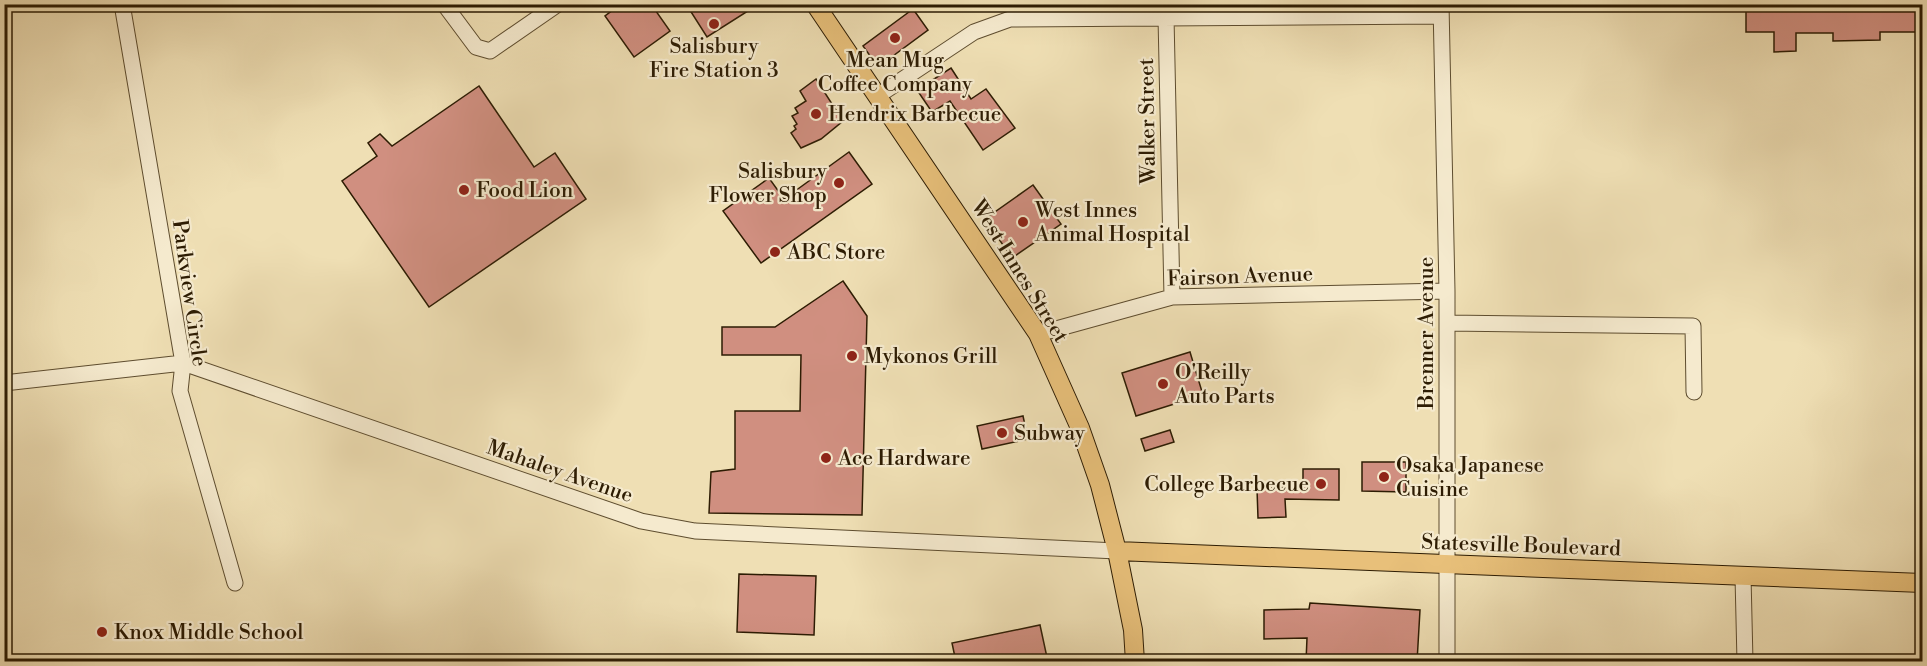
<svg xmlns="http://www.w3.org/2000/svg" width="1927" height="666" font-family="'Libre Bodoni',serif">
<style>
.building{fill:#d08f80;stroke:#2d1c03;stroke-width:1.5}
.lines{fill:none;stroke-linecap:round;stroke-linejoin:round}
.minor-casing{stroke:#5e4d2f;stroke-width:17}
.major-casing{stroke:#2d1c03;stroke-width:20}
.minor{stroke:#f5eace;stroke-width:15}
.major{stroke:#e8c07a;stroke-width:18}
.poi-dot{fill:#8f2418;stroke:#f5eace;stroke-width:2}
.labels{text-anchor:middle;stroke-width:4.5;stroke-linejoin:round;paint-order:stroke}
.poi-label{font-size:21px;fill:#2d1c03;stroke:#f5eace;text-anchor:start}
.street-label{font-size:21px;fill:#2d1c03;stroke:#f5eace}
</style>
<rect width="100%" height="100%" fill="#efdfb4"/>
<filter id="stains"><feTurbulence type="fractalNoise" baseFrequency=".00333" numOctaves="4"/><feColorMatrix values="0 0 0 0 .2 0 0 0 0 .09 0 0 0 0 .02 0 0 0 .5 -.17"/></filter>
<radialGradient id="worn" r=".72"><stop offset=".6" stop-color="#630" stop-opacity="0"/><stop offset="1" stop-color="#630" stop-opacity=".3"/></radialGradient>
<!-- building -->
<path class="building" d="M 621,4 L 651,4 L 670,31 L 634,57 L 605,16 Z
M 686,4 L 759,4 L 707,37 Z
M 1923,4 L 1923,32 L 1880,32 L 1880,40 L 1833,41 L 1833,33 L 1796,33 L 1796,51 L 1774,52 L 1774,32 L 1746,32 L 1746,6 Z
M 913,9 L 928,30 L 878,67 L 863,46 Z
M 951,68 L 971,99 L 986,89 L 1015,128 L 983,150 L 950,101 L 932,112 L 917,90 Z
M 816,79 L 843,121 L 821,139 L 801,148 L 791,133 L 796,129 L 794,126 L 797,124 L 792,116 L 798,113 L 795,108 L 806,101 L 800,91 Z
M 479,86 L 534,167 L 555,153 L 586,199 L 429,307 L 342,181 L 377,156 L 368,143 L 380,134 L 392,146 Z
M 849,152 L 872,184 L 761,263 L 723,211 L 769,178 L 784,199 Z
M 1033,185 L 1061,224 L 1012,258 L 985,219 Z
M 843,281 L 867,316 L 862,515 L 709,513 L 711,472 L 735,469 L 735,411 L 800,411 L 801,355 L 722,355 L 722,327 L 775,327 Z
M 1190,352 L 1203,395 L 1136,416 L 1122,373 Z
M 1023,416 L 1028,439 L 982,449 L 977,426 Z
M 1170,430 L 1174,442 L 1145,451 L 1141,439 Z
M 1362,462 L 1406,462 L 1406,492 L 1362,491 Z
M 1303,469 L 1339,469 L 1339,500 L 1285,499 L 1286,517 L 1258,518 L 1257,489 L 1303,486 Z
M 739,574 L 816,576 L 814,635 L 737,632 Z
M 1310,603 L 1420,610 L 1417,662 L 1306,662 L 1307,638 L 1264,639 L 1264,610 L 1309,609 Z
M 1040,625 L 1048,662 L 956,662 L 952,643 Z"/>
<g class="lines">
<!-- minor casing -->
<g class="minor-casing">
<path id="minor" d="M 122,4 L 183,363 L 180,391 L 235,583
M 444,4 L 476,47 L 490,51 L 558,4
M 1441,4 L 1447,291 L 1447,662
M 1166,17 L 1172,297
M 879,95 L 974,32 L 1010,19 L 1441,16
M 1447,323 L 1693,326 L 1694,392
M 1038,334 L 1172,297 L 1447,291
M 4,383 L 183,363 L 641,521 L 695,531 L 1117,551
M 1743,576 L 1745,662"/>
</g>
<!-- major casing -->
<g class="major-casing">
<path id="major" d="M 815,4 L 1038,334 L 1080,428 L 1100,485 L 1117,551 L 1133,630 L 1135,662
M 1117,551 L 1922,583"/>
</g>
<!-- minor -->
<use href="#minor" class="minor"/>
<!-- major -->
<use href="#major" class="major"/>
</g>
<!-- markers -->
<g class="poi-dot">
<circle cx="714" cy="24" r="6"/>
<circle cx="895" cy="38" r="6"/>
<circle cx="816" cy="114" r="6"/>
<circle cx="839" cy="183" r="6"/>
<circle cx="464" cy="190" r="6"/>
<circle cx="1023" cy="222" r="6"/>
<circle cx="775" cy="252" r="6"/>
<circle cx="852" cy="356" r="6"/>
<circle cx="1163" cy="384" r="6"/>
<circle cx="1002" cy="433" r="6"/>
<circle cx="826" cy="458" r="6"/>
<circle cx="1384" cy="477" r="6"/>
<circle cx="1321" cy="484" r="6"/>
<circle cx="102" cy="632" r="6"/>
</g>
<g class="labels">
<!-- poi labels -->
<g class="poi-label">
<text x="714" y="53" text-anchor="middle">Salisbury<tspan x="714" dy="24">Fire Station 3</tspan></text>
<text x="895" y="67" text-anchor="middle">Mean Mug<tspan x="895" dy="24">Coffee Company</tspan></text>
<text x="828" y="121">Hendrix Barbecue</text>
<text x="827" y="178" text-anchor="end">Salisbury<tspan x="827" dy="24">Flower Shop</tspan></text>
<text x="476" y="197">Food Lion</text>
<text x="1035" y="217">West Innes<tspan x="1035" dy="24">Animal Hospital</tspan></text>
<text x="787" y="259">ABC Store</text>
<text x="864" y="363">Mykonos Grill</text>
<text x="1175" y="379">O'Reilly<tspan x="1175" dy="24">Auto Parts</tspan></text>
<text x="1014" y="440">Subway</text>
<text x="838" y="465">Ace Hardware</text>
<text x="1396" y="472">Osaka Japanese<tspan x="1396" dy="24">Cuisine</tspan></text>
<text x="1309" y="491" text-anchor="end">College Barbecue</text>
<text x="114" y="639">Knox Middle School</text>
</g>
<!-- street labels -->
<g class="street-label">
<text transform="translate(1147 121) rotate(-91)" y="7">Walker Street</text>
<text transform="translate(1020 271) rotate(58)" y="7">West Innes Street</text>
<text transform="translate(1240 276) rotate(-2)" y="7">Fairson Avenue</text>
<text transform="translate(190 293) rotate(82)" y="7">Parkview Circle</text>
<text transform="translate(1426 333) rotate(-90)" y="7">Brenner Avenue</text>
<text transform="translate(560 471) rotate(19)" y="7">Mahaley Avenue</text>
<text transform="translate(1521 545) rotate(2)" y="7">Statesville Boulevard</text>
</g>
</g>
<!-- margin -->
<rect width="1927" height="666" fill="none" stroke="#efdfb4" stroke-width="24"/>
<rect x="6" y="6" width="1915" height="654" fill="none" stroke="#2d1c03" stroke-width="3"/>
<rect x="12" y="12" width="1903" height="642" fill="none" stroke="#2d1c03" stroke-width="1.5"/>
<rect width="100%" height="100%" filter="url(#stains)"/>
<rect width="100%" height="100%" fill="url(#worn)"/>
</svg>
